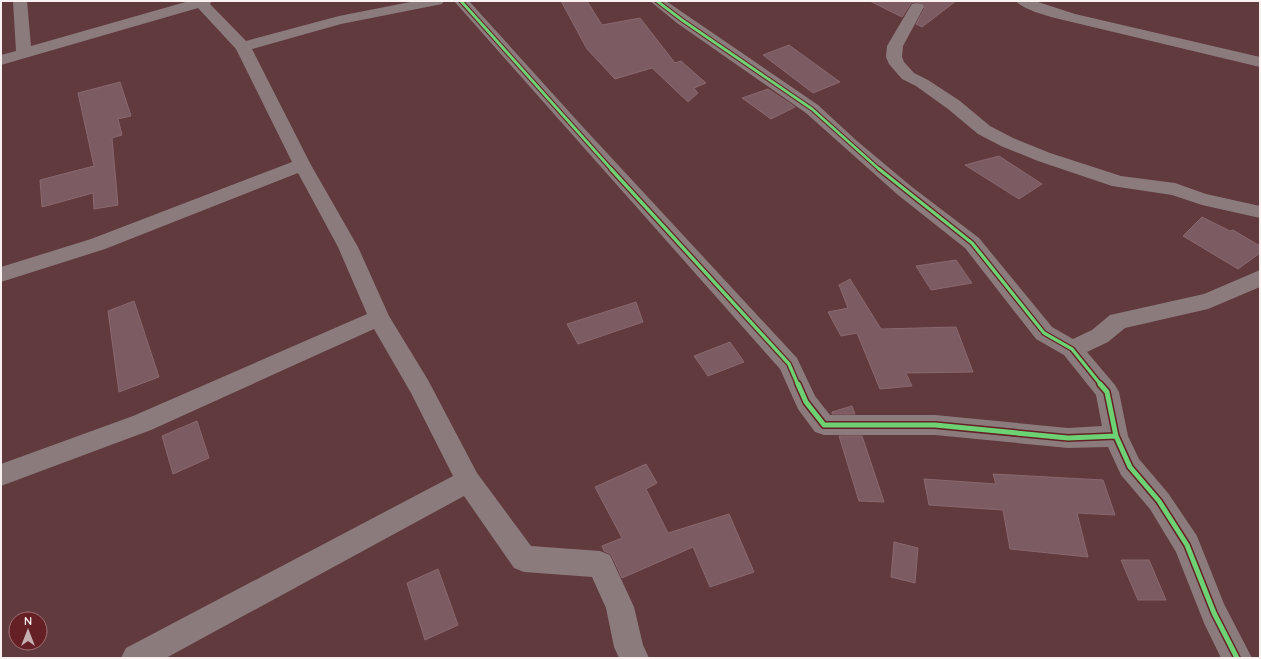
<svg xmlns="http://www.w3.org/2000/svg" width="1261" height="659" font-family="Quicksand,sans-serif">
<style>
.building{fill:#7c5c62;stroke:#89686e}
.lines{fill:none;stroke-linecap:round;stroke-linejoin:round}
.minor{fill:#8c7b7c;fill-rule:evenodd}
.cycleway-far2-casing{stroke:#642025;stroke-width:5}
.cycleway-far1-casing{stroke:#642025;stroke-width:6}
.cycleway-casing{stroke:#642025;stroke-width:8}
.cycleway-far2{stroke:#6cd273;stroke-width:3}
.cycleway-far1{stroke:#6cd273;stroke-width:3.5}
.cycleway{stroke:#6cd273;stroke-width:5}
</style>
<rect width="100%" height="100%" fill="#613a3d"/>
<!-- building -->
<path class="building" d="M 561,1 L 587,1 L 602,25 L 640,18 L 675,63 L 681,61 L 706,83 L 694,88 L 698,93 L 688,102 L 652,68 L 615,79 L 587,49 Z
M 870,1 L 956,1 L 922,27 L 916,24 L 925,8 L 922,3 L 917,2 L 911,3 L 902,17 Z
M 789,45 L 840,82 L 813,93 L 763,55 Z
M 120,82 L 131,116 L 118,119 L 122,135 L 112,138 L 118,205 L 94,209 L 93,193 L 42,207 L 40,180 L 94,166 L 78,93 Z
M 768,89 L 795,107 L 771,119 L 742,98 Z
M 999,156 L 1042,184 L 1019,199 L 965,165 Z
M 1202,217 L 1230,231 L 1233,230 L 1260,246 L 1260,253 L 1238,269 L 1183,236 Z
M 956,260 L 972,283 L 931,290 L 916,266 Z
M 850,279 L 881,329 L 956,327 L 973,372 L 906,373 L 912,386 L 880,389 L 857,333 L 841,336 L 828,312 L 848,308 L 839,285 Z
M 134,301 L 159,377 L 119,392 L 108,311 Z
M 636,302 L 643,322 L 578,344 L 567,324 Z
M 730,342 L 744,362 L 708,376 L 694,356 Z
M 852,406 L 855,414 L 832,414 L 832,412 Z
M 197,421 L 209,458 L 173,474 L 162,436 Z
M 839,436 L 862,436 L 884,502 L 859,501 Z
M 646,464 L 657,483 L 646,489 L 668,533 L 729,514 L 754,572 L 710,587 L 693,547 L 622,578 L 611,554 L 604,551 L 602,546 L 622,538 L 595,487 Z
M 993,474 L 1103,480 L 1115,515 L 1077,513 L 1088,557 L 1010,549 L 1003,510 L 929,505 L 924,479 L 996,484 Z
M 894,542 L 918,548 L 915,583 L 891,577 Z
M 1121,560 L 1149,560 L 1166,600 L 1138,600 Z
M 438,569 L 458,625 L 425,640 L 407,583 Z"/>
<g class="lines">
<!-- minor -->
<path class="minor" d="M 13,1 L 27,1 L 31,46 L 189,1 L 212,1 L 210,4 L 246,41 L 339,16 L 415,1 L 444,1 L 442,4 L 437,5 L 341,24 L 252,49 L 311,165 L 358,247 L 389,316 L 428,380 L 477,473 L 531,546 L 600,551 L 610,555 L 634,607 L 643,645 L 649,658 L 619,658 L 614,647 L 606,608 L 592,577 L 524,572 L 514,568 L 464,496 L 166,658 L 121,658 L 126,648 L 453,476 L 411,393 L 374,329 L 151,430 L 1,486 L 1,464 L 133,416 L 367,314 L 338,247 L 298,173 L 105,249 L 1,282 L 1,267 L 91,239 L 292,162 L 236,49 L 198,8 L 1,65 L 1,55 L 16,51 Z
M 454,1 L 469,1 L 582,126 L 797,358 L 815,396 L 830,415 L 935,415 L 1068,428 L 1102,426 L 1096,395 L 1064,355 L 1036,339 L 965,248 L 898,195 L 806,113 L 677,23 L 650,1 L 666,1 L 818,105 L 857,141 L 912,187 L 979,238 L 1052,327 L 1073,339 L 1092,330 L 1110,315 L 1204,294 L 1260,270 L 1260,287 L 1208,309 L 1125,328 L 1108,342 L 1087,352 L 1115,385 L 1119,392 L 1128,436 L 1139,459 L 1168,493 L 1197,536 L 1224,604 L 1252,658 L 1221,658 L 1204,623 L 1176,552 L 1150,509 L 1121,475 L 1108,447 L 1068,448 L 935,435 L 824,435 L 815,432 L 798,409 L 780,369 Z
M 1016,1 L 1035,1 L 1075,14 L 1260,57 L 1260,67 L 1055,18 C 1045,15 1022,9 1016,1 Z
M 917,3 L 922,4 L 924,7 L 903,46 L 902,57 L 904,62 L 914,73 L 928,80 L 960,101 L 990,126 L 1013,138 L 1050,153 L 1121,176 L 1175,183 L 1206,194 L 1260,206 L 1260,218 L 1202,205 L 1172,195 L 1112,186 L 1038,161 L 1001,146 L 978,134 L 948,109 L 916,86 L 902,79 L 889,64 L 886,57 L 887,46 L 910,7 L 912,4 Z"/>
<!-- cycleway-far2 casing -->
<g class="cycleway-far2-casing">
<path id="cycleway-far2" d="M 461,1 L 612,170
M 657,1 L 682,20 L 812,109 L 880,170"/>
</g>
<!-- cycleway-far1 casing -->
<g class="cycleway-far1-casing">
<path id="cycleway-far1" d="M 611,169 L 789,364 L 798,385
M 879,169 L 972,243 L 1044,333 L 1072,349 L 1101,385"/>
</g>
<!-- cycleway casing -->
<g class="cycleway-casing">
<path id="cycleway" d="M 798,384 L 806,402 L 824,425 L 935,425 L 1068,438 L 1116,436
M 1100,384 L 1107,392 L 1116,436 L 1130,467 L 1159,501 L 1187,545 L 1214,613 L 1237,658"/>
</g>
<!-- cycleway-far2 -->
<use href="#cycleway-far2" class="cycleway-far2"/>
<!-- cycleway-far1 -->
<use href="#cycleway-far1" class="cycleway-far1"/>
<!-- cycleway -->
<use href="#cycleway" class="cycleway"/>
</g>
<!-- border -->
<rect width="1261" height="659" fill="none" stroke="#f9f0f0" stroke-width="4"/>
<!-- north arrow -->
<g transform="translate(28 631)"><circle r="19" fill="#642025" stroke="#a07376"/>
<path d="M0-3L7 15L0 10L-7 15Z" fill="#c4b0b1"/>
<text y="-6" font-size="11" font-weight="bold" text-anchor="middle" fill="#f9f0f0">N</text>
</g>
</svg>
